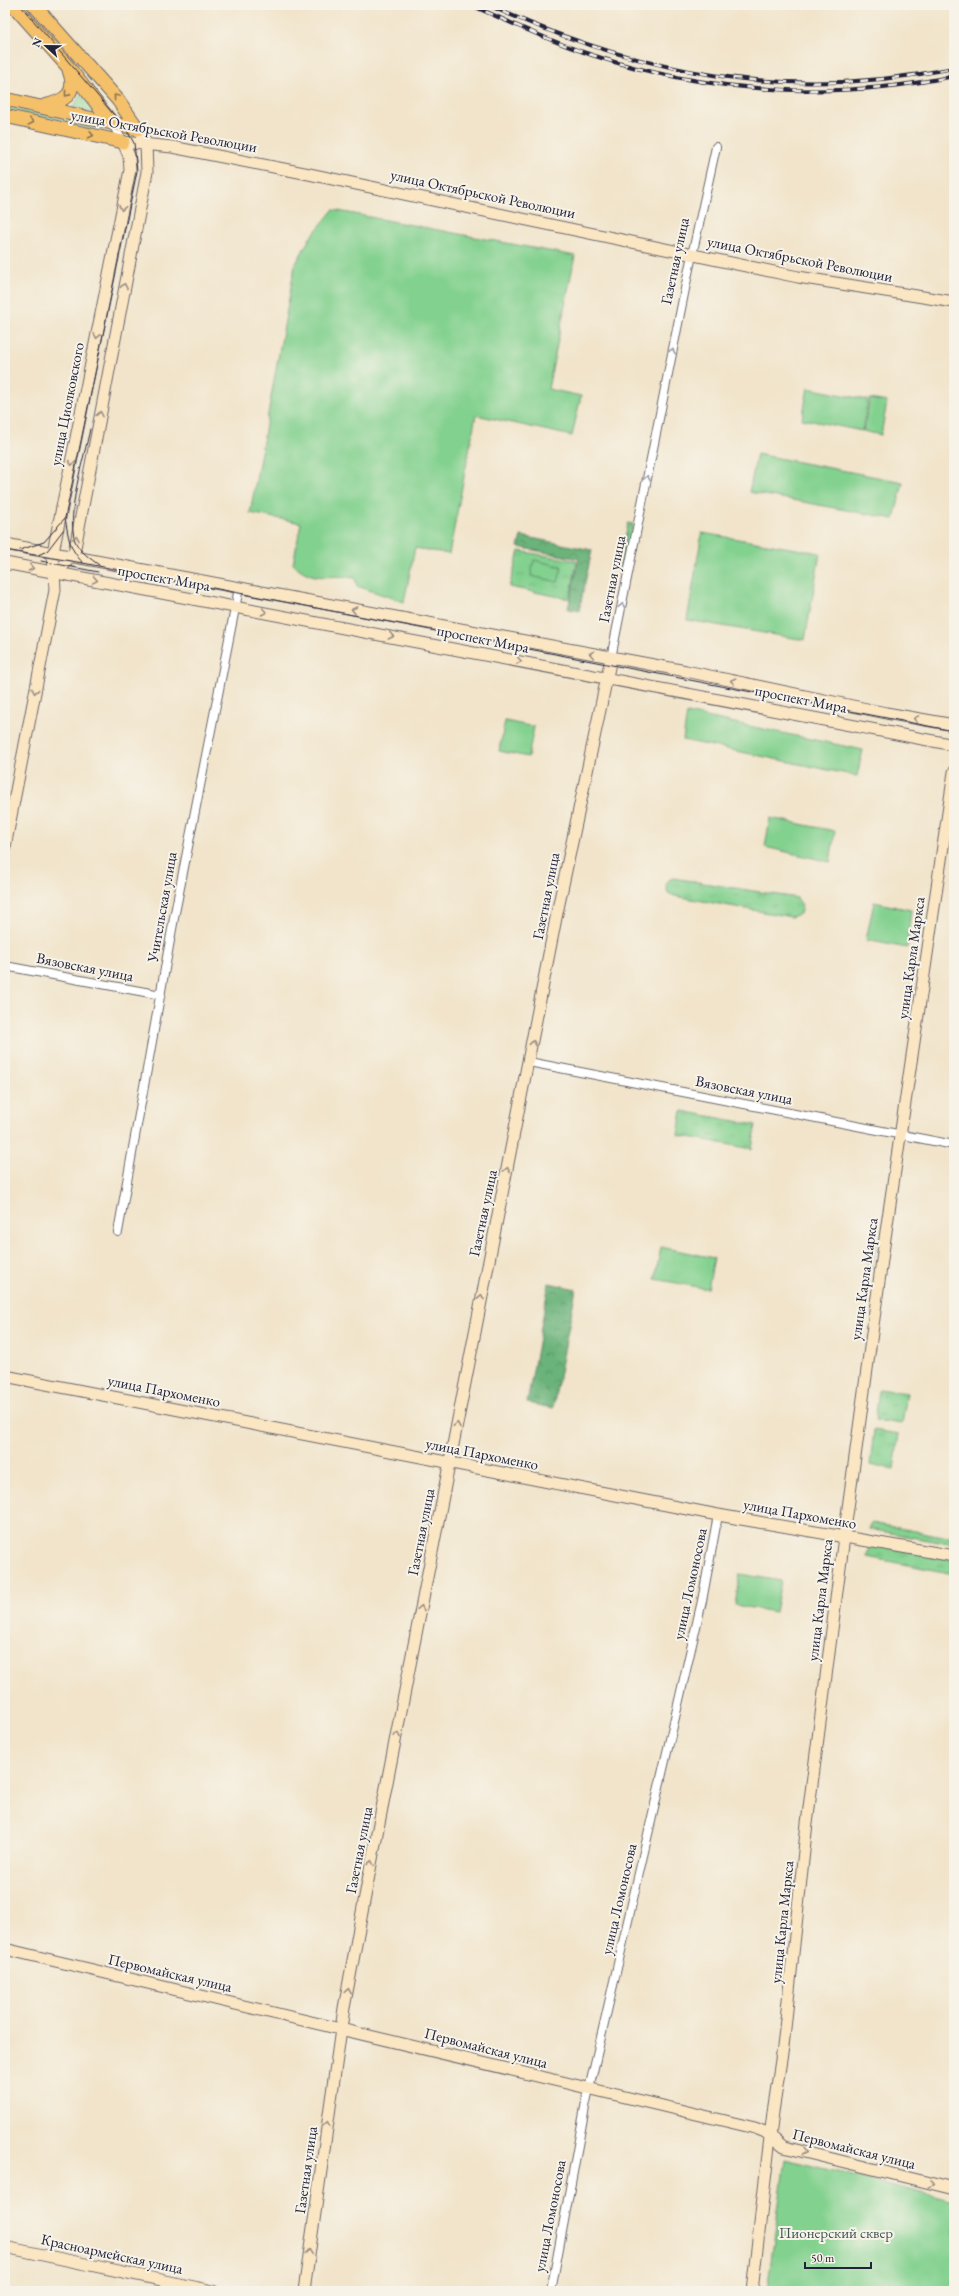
<svg xmlns="http://www.w3.org/2000/svg" width="959" height="2296" font-family="'EB Garamond',serif">
<style>
.grass{fill:url(#grass-tufts);stroke:#527a65}
.forest{fill:url(#forest-crowns);stroke:#466a5a}
.green{fill:#83d18f;stroke:#527a65}
.lines{fill:none;stroke-linecap:round;stroke-linejoin:round}
.street-casing{stroke:#6a666d;stroke-width:10}
.secondary-casing{stroke:#6a666d;stroke-width:13}
.primary-casing{stroke:#6a666d;stroke-width:15}
.street{stroke:#fff;stroke-width:8}
.secondary{stroke:#fbe6c3;stroke-width:11}
.primary{stroke:#f4c16a;stroke-width:13}
.tram{stroke:#22223b;stroke-width:1}
.rail-casing{stroke:#22223b;stroke-width:4}
.rail{stroke:#f7f3e8;stroke-width:2.5;stroke-dasharray:8;stroke-linecap:butt}
.oneway{stroke:#8b7252}
.oneway2{stroke:#998e86}
.oneway3{stroke:#9c9ca7}
.labels{text-anchor:middle;stroke-width:4;stroke-linejoin:round;paint-order:stroke}
.street-label{font-size:15px;fill:#22223b;stroke:#f7f3e8}
.park-label{font-size:15px;fill:#3f5754;stroke:#f7f3e8}
</style>
<defs>
<pattern id="grass-tufts" width="24" height="20" patternUnits="userSpaceOnUse"><rect width="24" height="20" fill="#83d18f"/><path d="M3 7l-1-3M5 7V3M7 7l1-3M15 17l-1-3M17 17v-4M19 17l1-3" fill="none" stroke="#71b37c"/></pattern>
<pattern id="forest-crowns" width="20" height="18" patternUnits="userSpaceOnUse"><rect width="20" height="18" fill="#6ab37a"/><path d="M2 6a3 3 0 1 1 6 0M12 15a3 3 0 1 1 6 0" fill="none" stroke="#579165"/></pattern>
</defs>
<rect width="100%" height="100%" fill="#f7f3e8"/>
<filter id="ink" filterUnits="userSpaceOnUse"><feTurbulence type="fractalNoise" baseFrequency=".025" numOctaves="2"/><feDisplacementMap in="SourceGraphic" scale="8" xChannelSelector="R" yChannelSelector="G"/><feConvolveMatrix kernelMatrix="1 2 1 2 8 2 1 2 1" color-interpolation-filters="sRGB"/></filter>
<filter id="wash" filterUnits="userSpaceOnUse"><feTurbulence type="fractalNoise" baseFrequency=".012" numOctaves="4" result="noise"/><feDisplacementMap in="SourceGraphic" scale="16" xChannelSelector="R" yChannelSelector="G"/><feGaussianBlur stdDeviation="0.9" result="paint"/><feColorMatrix in="noise" values="0 0 0 0 0 0 0 0 0 0 0 0 0 0 0 0 0 1.4 0 .05"/><feComposite in="paint" operator="in"/></filter>
<g filter="url(#wash)">
<rect width="100%" height="100%" fill="#f1e4ca"/>
<!-- grass -->
<path class="grass" d="M 81,94 L 95,110 L 89,112 L 72,108 Z
M 5,107 L 103,125 L 102,129 L 91,130 L 5,113 Z
M 628,523 L 633,524 L 624,571 L 619,570 Z
M 519,551 L 577,561 L 570,599 L 509,587 Z
M 673,878 L 797,898 L 802,905 L 800,914 L 791,917 L 675,896 L 668,893 L 666,885 L 669,880 Z
M 682,1111 L 756,1125 L 752,1149 L 678,1135 Z
M 872,1234 L 877,1239 L 872,1268 L 868,1270 Z
M 879,1389 L 907,1393 L 902,1424 L 875,1420 Z
M 874,1430 L 899,1434 L 894,1469 L 870,1465 Z
M 871,1523 L 954,1538 L 954,1545 L 869,1529 Z
M 870,1544 L 954,1560 L 954,1574 L 867,1557 Z"/>
<!-- forest -->
<path class="forest" d="M 521,536 L 592,550 L 579,611 L 568,609 L 579,559 L 518,547 Z
M 549,1283 L 576,1289 L 553,1408 L 527,1403 Z"/>
<!-- green -->
<path class="green" d="M 333,210 L 575,256 L 548,389 L 581,396 L 572,436 L 476,415 L 449,554 L 415,548 L 404,602 L 357,586 L 355,578 C 327,573 316,584 293,564 L 301,523 L 250,513 L 295,265 L 310,238 Z
M 808,388 L 868,400 L 862,431 L 802,419 Z
M 870,399 L 887,402 L 881,435 L 863,431 Z
M 757,454 L 903,482 L 894,519 L 749,492 Z
M 702,533 L 820,553 L 805,640 L 687,620 Z
M 534,560 L 562,567 L 558,582 L 531,576 Z
M 687,713 L 863,750 L 857,776 L 683,740 Z
M 505,721 L 534,727 L 528,757 L 499,751 Z
M 770,818 L 835,831 L 830,862 L 765,847 Z
M 874,902 L 911,910 L 907,948 L 866,940 Z
M 661,1247 L 714,1258 L 708,1289 L 655,1279 Z
M 740,1574 L 781,1581 L 775,1612 L 735,1605 Z
M 785,2159 L 954,2201 L 954,2291 L 767,2291 Z"/>
</g>
<g filter="url(#ink)">
<g class="lines">
<!-- street casing -->
<g class="street-casing">
<path id="street" d="M 112,123 L 123,142
M 611,658 L 689,269 L 716,147
M 5,966 L 161,995
M 529,1062 L 954,1145
M 118,1232 L 174,918 L 239,588
M 551,2291 L 586,2102 L 702,1601 L 718,1515"/>
</g>
<!-- secondary casing -->
<g class="secondary-casing">
<path id="secondary" d="M 123,142 L 172,147 L 309,174 L 798,277 L 954,302
M 5,544 L 686,671 L 886,713 L 954,725
M 5,563 L 954,745
M 56,574 L 74,553 L 147,172 L 146,143 L 138,129
M 5,847 L 55,590 L 53,552 L 130,170 L 129,156 L 123,142
M 5,1376 L 718,1515 L 954,1556
M 5,1949 L 755,2128 L 765,2132 L 784,2147 L 954,2189
M 5,2247 L 213,2291
M 304,2291 L 344,2008 L 373,1854 L 556,918 L 611,658
M 752,2291 L 773,2112 L 783,2047 L 807,1823 L 844,1537 L 885,1238 L 954,772"/>
</g>
<!-- primary casing -->
<g class="primary-casing">
<path id="primary" d="M 13,5 L 69,68 L 112,123
M 34,5 L 118,100 L 138,129
M 5,99 L 138,129
M 44,106 C 65,101 78,94 69,70
M 5,116 L 123,142"/>
</g>
<!-- street -->
<use href="#street" class="street"/>
<!-- secondary -->
<use href="#secondary" class="secondary"/>
<!-- primary -->
<use href="#primary" class="primary"/>
<!-- tram -->
<path class="tram" d="M 20,5 L 126,129 L 134,143 L 137,171 L 65,518 L 44,542 L 20,550
M 90,429 C 84,459 66,512 75,541 C 79,551 91,559 99,565
M 65,518 C 69,538 68,547 83,563
M 5,550 L 83,563 L 954,731
M 38,555 L 47,551 L 64,529
M 41,561 L 98,572"/>
<!-- rail casing -->
<g class="rail-casing">
<path id="rail" d="M 471,5 C 511,23 550,41 592,55 C 707,93 835,101 954,76
M 488,5 C 642,75 787,102 954,68"/>
</g>
<!-- rail -->
<use href="#rail" class="rail"/>
</g>
<!-- one-way arrows -->
<defs><path id="oneway-chevron" d="M-2-3.5L2.5 0L-2 3.5" fill="none" stroke-width="1.6" stroke-linecap="round" stroke-linejoin="round"/></defs>
<g class="oneway">
<use href="#oneway-chevron" transform="translate(67 94) rotate(129)"/>
<use href="#oneway-chevron" transform="translate(116 97) rotate(-130)"/>
<use href="#oneway-chevron" transform="translate(31 122) rotate(13)"/>
<use href="#oneway-chevron" transform="translate(91 135) rotate(12)"/>
</g>
<g class="oneway2">
<use href="#oneway-chevron" transform="translate(122 208) rotate(101)"/>
<use href="#oneway-chevron" transform="translate(124 286) rotate(-79)"/>
<use href="#oneway-chevron" transform="translate(97 336) rotate(101)"/>
<use href="#oneway-chevron" transform="translate(100 414) rotate(-79)"/>
<use href="#oneway-chevron" transform="translate(72 463) rotate(101)"/>
<use href="#oneway-chevron" transform="translate(76 538) rotate(-80)"/>
<use href="#oneway-chevron" transform="translate(31 568) rotate(12)"/>
<use href="#oneway-chevron" transform="translate(95 580) rotate(10)"/>
<use href="#oneway-chevron" transform="translate(354 610) rotate(-169)"/>
<use href="#oneway-chevron" transform="translate(264 612) rotate(11)"/>
<use href="#oneway-chevron" transform="translate(391 636) rotate(11)"/>
<use href="#oneway-chevron" transform="translate(592 654) rotate(-169)"/>
<use href="#oneway-chevron" transform="translate(519 661) rotate(11)"/>
<use href="#oneway-chevron" transform="translate(733 681) rotate(-168)"/>
<use href="#oneway-chevron" transform="translate(35 691) rotate(101)"/>
<use href="#oneway-chevron" transform="translate(916 719) rotate(-170)"/>
<use href="#oneway-chevron" transform="translate(533 1043) rotate(-79)"/>
<use href="#oneway-chevron" transform="translate(507 1170) rotate(-78)"/>
<use href="#oneway-chevron" transform="translate(481 1297) rotate(-79)"/>
<use href="#oneway-chevron" transform="translate(457 1425) rotate(-79)"/>
<use href="#oneway-chevron" transform="translate(421 1608) rotate(-79)"/>
<use href="#oneway-chevron" transform="translate(397 1735) rotate(-79)"/>
<use href="#oneway-chevron" transform="translate(371 1863) rotate(-80)"/>
<use href="#oneway-chevron" transform="translate(348 1991) rotate(-80)"/>
<use href="#oneway-chevron" transform="translate(327 2124) rotate(-82)"/>
<use href="#oneway-chevron" transform="translate(805 2152) rotate(14)"/>
<use href="#oneway-chevron" transform="translate(931 2184) rotate(14)"/>
<use href="#oneway-chevron" transform="translate(309 2252) rotate(-82)"/>
</g>
<g class="oneway3">
<use href="#oneway-chevron" transform="translate(672 351) rotate(-78)"/>
<use href="#oneway-chevron" transform="translate(647 478) rotate(-79)"/>
<use href="#oneway-chevron" transform="translate(622 606) rotate(-79)"/>
</g>
</g>
<g class="labels">
<!-- street labels -->
<g class="street-label">
<text transform="translate(164 131) rotate(10)" y="5">улица Октябрьской Революции</text>
<text transform="translate(483 194) rotate(12)" y="5">улица Октябрьской Революции</text>
<text transform="translate(800 259) rotate(11)" y="5">улица Октябрьской Революции</text>
<text transform="translate(675 261) rotate(-78)" y="5">Газетная улица</text>
<text transform="translate(67 404) rotate(-79)" y="5">улица Циолковского</text>
<text transform="translate(164 578) rotate(10)" y="5">проспект Мира</text>
<text transform="translate(612 579) rotate(-79)" y="5">Газетная улица</text>
<text transform="translate(483 639) rotate(11)" y="5">проспект Мира</text>
<text transform="translate(801 699) rotate(11)" y="5">проспект Мира</text>
<text transform="translate(546 896) rotate(-79)" y="5">Газетная улица</text>
<text transform="translate(162 907) rotate(-80)" y="5">Учительская улица</text>
<text transform="translate(911 958) rotate(-82)" y="5">улица Карла Маркса</text>
<text transform="translate(85 967) rotate(11)" y="5">Вязовская улица</text>
<text transform="translate(744 1090) rotate(11)" y="5">Вязовская улица</text>
<text transform="translate(483 1213) rotate(-78)" y="5">Газетная улица</text>
<text transform="translate(864 1279) rotate(-82)" y="5">улица Карла Маркса</text>
<text transform="translate(164 1391) rotate(11)" y="5">улица Пархоменко</text>
<text transform="translate(482 1454) rotate(11)" y="5">улица Пархоменко</text>
<text transform="translate(800 1514) rotate(10)" y="5">улица Пархоменко</text>
<text transform="translate(421 1532) rotate(-79)" y="5">Газетная улица</text>
<text transform="translate(690 1584) rotate(-78)" y="5">улица Ломоносова</text>
<text transform="translate(820 1600) rotate(-83)" y="5">улица Карла Маркса</text>
<text transform="translate(359 1850) rotate(-79)" y="5">Газетная улица</text>
<text transform="translate(619 1899) rotate(-77)" y="5">улица Ломоносова</text>
<text transform="translate(782 1922) rotate(-84)" y="5">улица Карла Маркса</text>
<text transform="translate(170 1973) rotate(13)" y="5">Первомайская улица</text>
<text transform="translate(486 2048) rotate(14)" y="5">Первомайская улица</text>
<text transform="translate(854 2149) rotate(14)" y="5">Первомайская улица</text>
<text transform="translate(306 2170) rotate(-82)" y="5">Газетная улица</text>
<text transform="translate(550 2216) rotate(-79)" y="5">улица Ломоносова</text>
<text transform="translate(112 2254) rotate(12)" y="5">Красноармейская улица</text>
</g>
<!-- park labels -->
<g class="park-label">
<text x="836" y="2238">Пионерский сквер</text>
</g>
</g>
<!-- margin -->
<rect width="959" height="2296" fill="none" stroke="#f7f3e8" stroke-width="20"/>
<!-- north arrow -->
<g transform="translate(46 46) rotate(292)" stroke="#f7f3e8" stroke-width="3" paint-order="stroke">
<path d="M0-3L7 15L0 10L-7 15Z" fill="#22223b"/>
<text y="-6" font-size="11" font-weight="bold" text-anchor="middle" fill="#22223b">N</text>
</g>
<!-- scale -->
<path d="M805 2262v6h66v-6" fill="none" stroke="#22223b" stroke-width="2"/>
<text x="811" y="2262" font-size="12" fill="#22223b" stroke="#f7f3e8" stroke-width="3" paint-order="stroke">50 m</text>
</svg>
